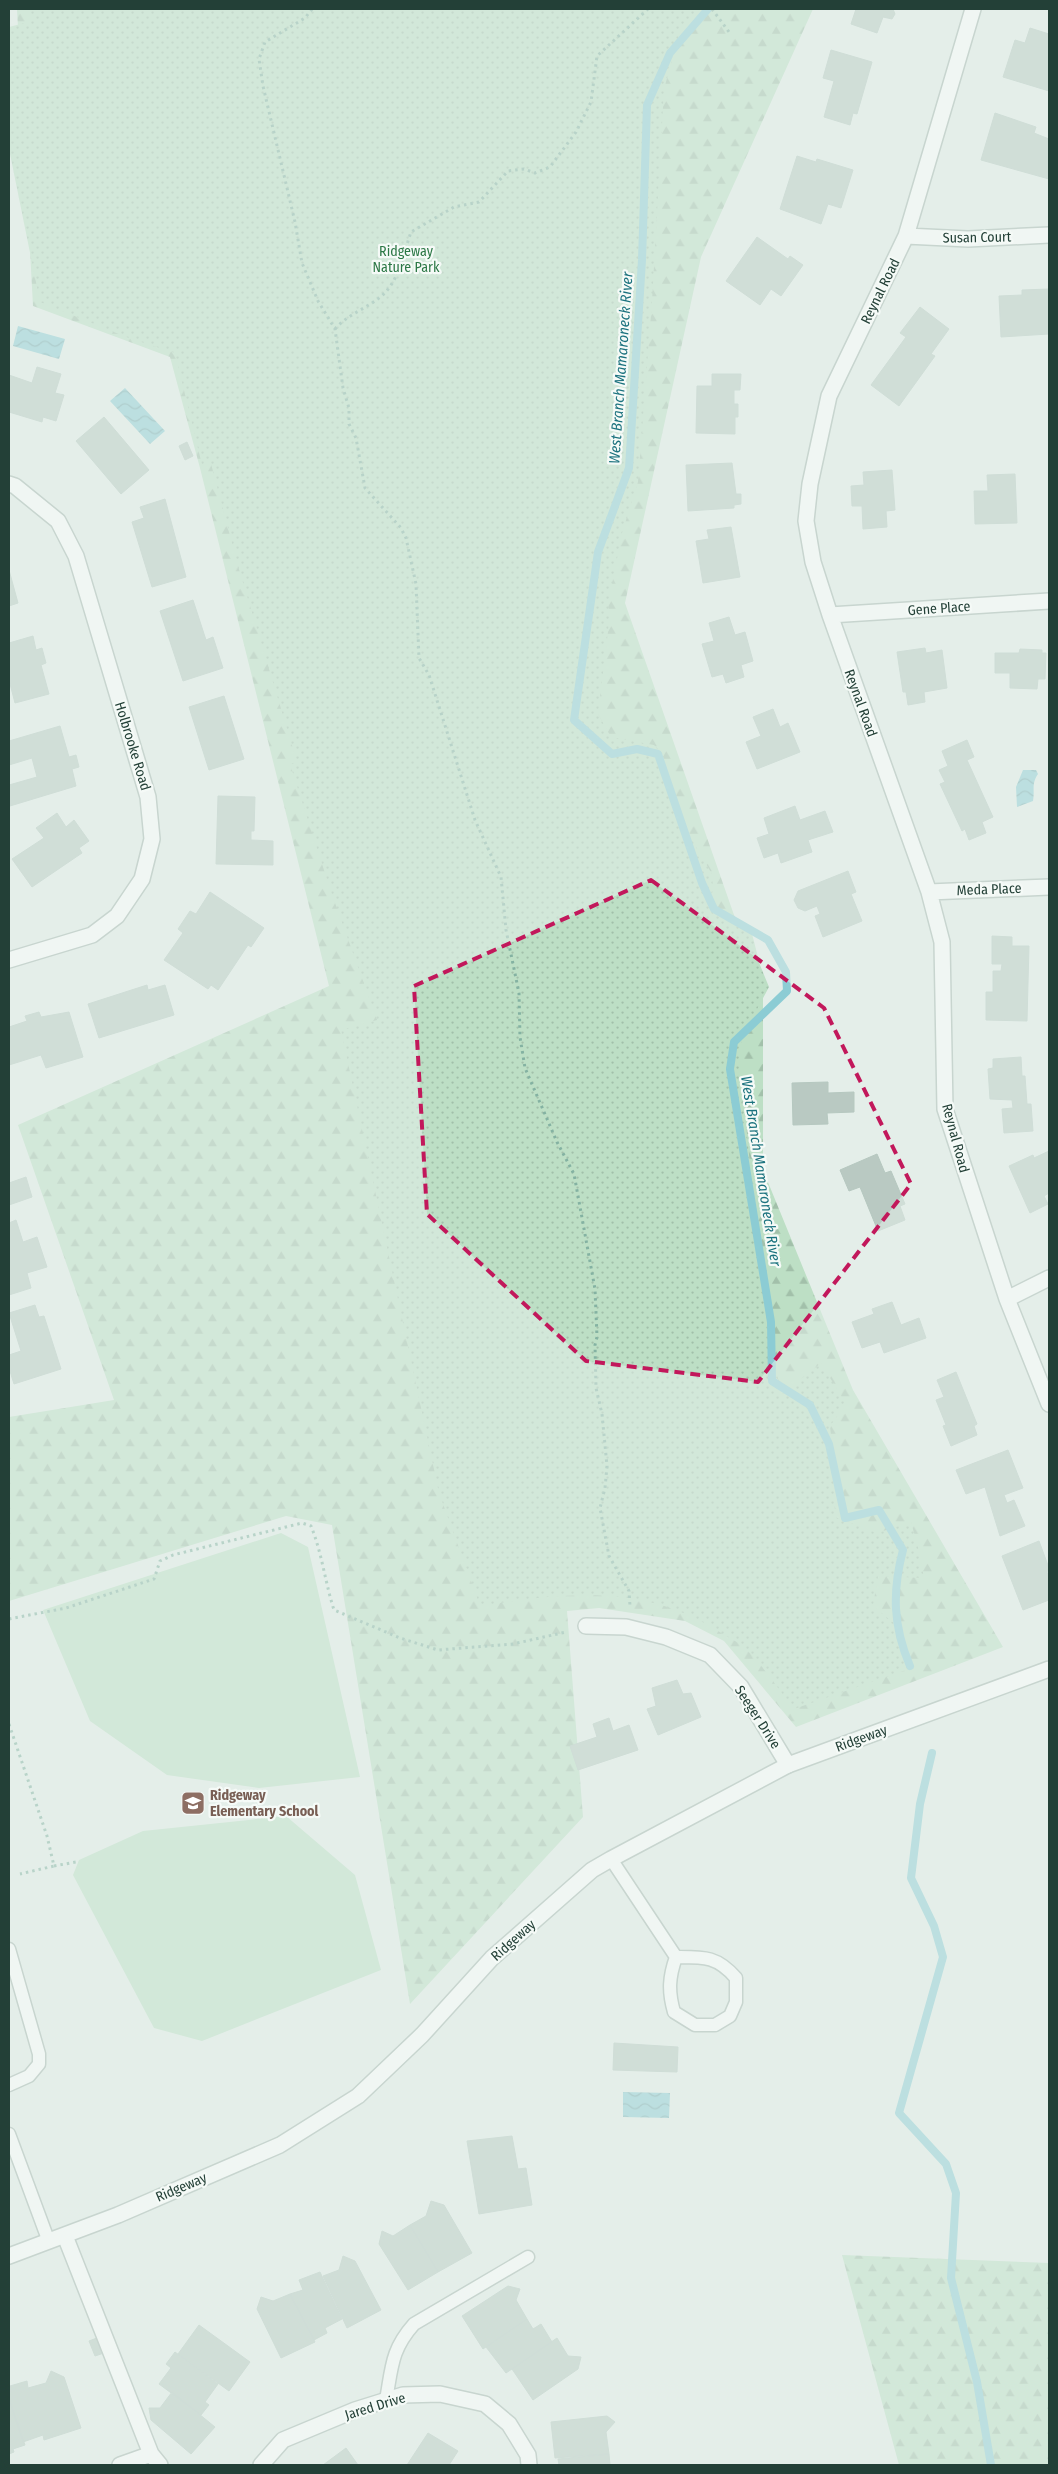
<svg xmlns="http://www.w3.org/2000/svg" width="1058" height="2474" font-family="'Fira Sans Condensed',sans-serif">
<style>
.forest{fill:url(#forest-firs)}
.park{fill:url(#park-dots)}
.garden{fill:#bddfc5}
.water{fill:url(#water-waves)}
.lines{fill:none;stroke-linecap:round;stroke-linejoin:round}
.stream{stroke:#8cccd4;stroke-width:8}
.building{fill:#b9c9c2;stroke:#b6c8c0}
.service-casing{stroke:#a6b6b0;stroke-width:15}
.minor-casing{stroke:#a6b6b0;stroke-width:18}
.tertiary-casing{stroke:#a6b6b0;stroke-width:18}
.path{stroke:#84b2a2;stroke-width:3;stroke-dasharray:2.5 4;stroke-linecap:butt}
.service{stroke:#fff;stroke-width:12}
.minor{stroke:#fff;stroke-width:15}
.tertiary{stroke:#fff;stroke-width:15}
.marked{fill:none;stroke:#c2185b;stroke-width:4;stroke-dasharray:10 6;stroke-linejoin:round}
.labels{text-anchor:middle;stroke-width:4.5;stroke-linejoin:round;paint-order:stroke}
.street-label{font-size:14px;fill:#234037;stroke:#f5faf7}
.park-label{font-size:14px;fill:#2c7846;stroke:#f5faf7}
.education-label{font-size:14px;font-weight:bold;fill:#785e54;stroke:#f5faf7;text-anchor:start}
.water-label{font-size:15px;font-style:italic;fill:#1b727e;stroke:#f5faf7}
</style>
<defs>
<pattern id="forest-firs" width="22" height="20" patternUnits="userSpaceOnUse" patternTransform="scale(1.25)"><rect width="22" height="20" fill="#bddfc5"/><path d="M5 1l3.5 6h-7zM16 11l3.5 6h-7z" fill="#a2c0aa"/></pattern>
<pattern id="park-dots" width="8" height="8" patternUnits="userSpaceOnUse" patternTransform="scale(1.25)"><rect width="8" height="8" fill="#bddfc5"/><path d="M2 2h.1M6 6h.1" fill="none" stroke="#a2c0aa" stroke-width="1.8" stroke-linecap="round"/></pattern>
<pattern id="water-waves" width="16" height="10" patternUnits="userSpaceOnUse" patternTransform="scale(1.25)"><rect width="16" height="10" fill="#8cccd4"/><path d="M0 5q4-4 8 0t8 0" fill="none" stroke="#72a7ad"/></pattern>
</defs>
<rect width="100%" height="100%" fill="#e4eee9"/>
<!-- forest -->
<path class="forest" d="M 17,9 L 813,9 L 701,257 L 625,603 L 763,998 L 763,1170 L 853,1390 L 1003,1647 L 796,1727 L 724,1641 L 685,1621 L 599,1608 L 567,1611 L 583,1817 L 410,2004 L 332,1525 L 286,1516 L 9,1601 L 9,1417 L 114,1400 L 18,1125 L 329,986 L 200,468 L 170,357 L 33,306 Z
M 842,2255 L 1049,2263 L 1049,2465 L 899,2465 Z"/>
<!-- park -->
<path class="park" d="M 30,9 L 700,9 L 682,25 L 664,89 L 652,302 L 638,482 L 622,533 L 608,605 L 610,615 L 598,714 L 611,737 L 654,745 L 662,753 L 677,805 L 692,840 L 712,874 L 713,890 L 709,902 L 723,916 L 750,926 L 760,965 L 769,987 L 743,1035 L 739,1052 L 753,1195 L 766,1287 L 772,1349 L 781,1395 L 821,1363 L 846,1404 L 830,1426 L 833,1452 L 835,1517 L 877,1533 L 911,1522 L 918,1547 L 924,1578 L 878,1576 L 873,1606 L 895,1624 L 908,1655 L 909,1669 L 794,1709 C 779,1690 764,1667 747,1650 C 739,1642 727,1637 718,1631 C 643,1583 564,1593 480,1606 L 439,1493 L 341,1030 L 377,1020 L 330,889 L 290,764 L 297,762 L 238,566 L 210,460 L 202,465 L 175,353 L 126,337 L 40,302 L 9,149 L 9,27 L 32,21 Z"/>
<!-- garden -->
<path class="garden" d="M 281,1533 L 308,1547 L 360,1777 L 259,1788 L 167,1775 L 90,1721 L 43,1610 Z
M 286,1816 L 355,1875 L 381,1970 L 202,2041 L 154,2028 L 73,1875 L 79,1860 L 143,1831 Z"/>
<!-- water -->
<path class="water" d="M 18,326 L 65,339 L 59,359 L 13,346 Z
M 125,388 L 165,431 L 150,444 L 110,401 Z
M 1023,770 L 1036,770 L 1038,774 C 1031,784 1035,790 1033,801 L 1017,807 L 1016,787 Z
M 623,2092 L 670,2093 L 669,2118 L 623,2117 Z"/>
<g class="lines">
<!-- stream -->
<path class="stream" d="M 708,9 L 670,53 L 647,105 L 642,260 L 629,468 L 598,552 L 574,720 L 612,754 L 637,749 L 658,754 L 702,883 L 714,909 L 768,940 L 786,972 L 787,991 L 734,1042 L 730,1069 L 771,1322 L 772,1381 L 810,1405 L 829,1444 L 845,1518 L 879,1510 L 903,1550 C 892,1592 893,1626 910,1666
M 932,1753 L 920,1804 L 911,1878 L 934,1926 L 943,1957 L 899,2113 L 946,2164 L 956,2193 L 951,2278 L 977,2382 L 991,2465"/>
</g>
<!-- building -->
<path class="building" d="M 856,9 L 893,9 L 895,14 L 892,19 L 883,17 L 877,33 L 851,24 Z
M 1030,28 L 1049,34 L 1049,91 L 1003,77 L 1015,40 L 1025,43 Z
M 831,50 L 872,62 L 857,114 L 853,113 L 850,125 L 824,117 L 834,81 L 823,78 Z
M 995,113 L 1036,127 L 1034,133 L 1049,139 L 1049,179 L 981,160 Z
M 797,156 L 816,162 L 817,159 L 853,170 L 841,208 L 828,204 L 821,224 L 780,209 Z
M 757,237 L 788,259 L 790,256 L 803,265 L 781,296 L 771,289 L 760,305 L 726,281 Z
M 1049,289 L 1049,334 L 1001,337 L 999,296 L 1022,295 L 1022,290 Z
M 920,307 L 949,329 L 931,354 L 935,356 L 899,406 L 871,385 L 906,337 L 900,333 Z
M 37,367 L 61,374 L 55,393 L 64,395 L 56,421 L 43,417 L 42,422 L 9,412 L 9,375 L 32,383 Z
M 712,374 L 741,374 L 740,390 L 734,390 L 734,404 L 738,404 L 738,417 L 735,417 L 735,434 L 696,433 L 697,386 L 712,386 Z
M 104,417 L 149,470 L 121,494 L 76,441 Z
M 187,442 L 193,456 L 185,460 L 179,446 Z
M 732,463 L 736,494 L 741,494 L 741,504 L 734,505 L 734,508 L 688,511 L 686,465 Z
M 892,470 L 895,510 L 886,511 L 887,527 L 863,529 L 862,506 L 852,506 L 851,486 L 864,485 L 863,472 Z
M 1015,474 L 1017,523 L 975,524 L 974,491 L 988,491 L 987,475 Z
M 165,499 L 186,577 L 152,587 L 132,522 L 144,518 L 140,507 Z
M 731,527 L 740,577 L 703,583 L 696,541 L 709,539 L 707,530 Z
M 9,570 L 18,603 L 9,606 Z
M 193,600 L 206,640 L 213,637 L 223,668 L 183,681 L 160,611 Z
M 729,617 L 735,635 L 745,632 L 753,661 L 741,665 L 744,677 L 726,683 L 723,674 L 712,677 L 702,644 L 714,641 L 709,623 Z
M 33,636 L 36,650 L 42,648 L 46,663 L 41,665 L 49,694 L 15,703 L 9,680 L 9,643 Z
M 925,648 L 926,653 L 942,650 L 947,688 L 924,692 L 925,702 L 908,705 L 906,692 L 903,692 L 897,652 Z
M 1020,649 L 1042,650 L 1042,653 L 1046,653 L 1045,679 L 1038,679 L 1037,689 L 1010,688 L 1010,673 L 995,673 L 995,653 L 1019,653 Z
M 224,696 L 244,759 L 209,770 L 189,707 Z
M 773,709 L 780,727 L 788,723 L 800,752 L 757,769 L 746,742 L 761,736 L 753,717 Z
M 60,726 L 69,757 L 76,755 L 79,767 L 72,769 L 76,786 L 10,806 L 9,785 L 37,777 L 32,758 L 9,765 L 9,741 Z
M 967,740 L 974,757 L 967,760 L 993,817 L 982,822 L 986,833 L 969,840 L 965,829 L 962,831 L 940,784 L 945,782 L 939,770 L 948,766 L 942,751 Z
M 218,796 L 255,797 L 254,831 L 251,831 L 251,840 L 273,841 L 273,865 L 216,864 Z
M 795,806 L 800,820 L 825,811 L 833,832 L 808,840 L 812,852 L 781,863 L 778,853 L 764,858 L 757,838 L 769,834 L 764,818 Z
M 57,813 L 66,827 L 74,820 L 89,841 L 79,848 L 82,853 L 32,887 L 12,859 L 44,838 L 36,828 Z
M 848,871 L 856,892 L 851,894 L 862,921 L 823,937 L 815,916 L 820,914 L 817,906 L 805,911 L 798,908 L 794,900 L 798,891 Z
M 210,892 L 264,928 L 251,947 L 248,945 L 218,990 L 211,985 L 208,989 L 164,960 L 183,933 L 178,929 L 190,911 L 196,914 Z
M 992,936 L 1012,937 L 1012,946 L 1029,946 L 1027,1021 L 986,1020 L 986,992 L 993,992 L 993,971 L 1001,971 L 1002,964 L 992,964 Z
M 147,985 L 148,990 L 165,985 L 174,1015 L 99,1038 L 88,1004 Z
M 39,1012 L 41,1017 L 69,1012 L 83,1057 L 46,1068 L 41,1055 L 9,1065 L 9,1027 L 27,1021 L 25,1016 Z
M 1021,1057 L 1022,1076 L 1025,1076 L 1027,1104 L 1031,1104 L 1033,1131 L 1004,1133 L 1002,1109 L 1013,1108 L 1012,1100 L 990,1099 L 988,1069 L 993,1068 L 993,1059 Z
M 828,1082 L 828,1093 L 854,1092 L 854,1112 L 827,1113 L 828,1124 L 793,1125 L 792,1083 Z
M 1049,1151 L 1049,1193 L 1044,1196 L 1048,1204 L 1030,1213 L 1009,1166 L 1033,1155 L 1034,1158 Z
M 877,1154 L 885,1173 L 891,1171 L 905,1204 L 900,1206 L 905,1220 L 878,1231 L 860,1187 L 849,1191 L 840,1170 Z
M 26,1177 L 32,1197 L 9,1205 L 9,1183 Z
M 16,1220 L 23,1242 L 37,1237 L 47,1267 L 27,1273 L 31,1288 L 9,1295 L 9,1223 Z
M 892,1302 L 901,1325 L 919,1318 L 926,1338 L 884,1353 L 880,1342 L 862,1348 L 852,1322 L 874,1314 L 872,1309 Z
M 35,1305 L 39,1317 L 44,1316 L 61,1369 L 14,1384 L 9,1368 L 9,1355 L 21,1351 L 9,1313 Z
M 956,1372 L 977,1424 L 974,1426 L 977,1435 L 951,1446 L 943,1426 L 946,1425 L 936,1400 L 944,1397 L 937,1380 Z
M 1008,1450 L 1023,1488 L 1004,1495 L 1007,1503 L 1014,1500 L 1025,1526 L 1000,1536 L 985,1487 L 966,1494 L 956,1470 Z
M 1039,1541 L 1049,1568 L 1047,1572 L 1049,1578 L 1049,1600 L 1023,1610 L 1002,1556 Z
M 677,1680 L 683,1694 L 691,1693 L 701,1717 L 658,1735 L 647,1709 L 656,1706 L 652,1688 Z
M 609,1718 L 613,1731 L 629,1725 L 638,1750 L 578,1770 L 570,1746 L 597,1737 L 593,1724 Z
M 614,2043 L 678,2047 L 677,2072 L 613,2070 Z
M 512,2136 L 518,2169 L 526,2168 L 532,2205 L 479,2214 L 467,2141 Z
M 431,2201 L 444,2205 L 472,2253 L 438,2272 L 410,2225 L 426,2216 Z
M 410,2225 L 438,2272 L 408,2290 L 379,2244 L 382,2231 L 393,2236 Z
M 343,2256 L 355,2261 L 381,2310 L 347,2328 L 323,2276 L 339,2270 Z
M 320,2272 L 342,2319 L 325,2328 L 327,2333 L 314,2340 L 290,2294 L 303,2290 L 299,2280 Z
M 508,2286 L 520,2289 L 516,2300 L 527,2319 L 483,2349 L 462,2316 Z
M 290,2294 L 315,2342 L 281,2358 L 257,2309 L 261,2297 L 273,2301 Z
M 527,2319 L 533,2329 L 541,2324 L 552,2342 L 506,2373 L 486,2347 Z
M 199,2325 L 250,2362 L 229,2391 L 178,2354 Z
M 102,2336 L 107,2352 L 95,2356 L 89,2341 Z
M 557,2338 L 568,2356 L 581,2357 L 578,2369 L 533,2400 L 512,2369 Z
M 175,2352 L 218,2384 L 205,2402 L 209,2405 L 201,2415 L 159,2384 L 171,2368 L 166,2364 Z
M 51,2371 L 64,2377 L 81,2428 L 44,2440 L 43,2435 L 23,2442 L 9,2399 L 10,2386 L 27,2381 L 28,2388 L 46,2383 Z
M 172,2392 L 215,2427 L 191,2454 L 151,2420 L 149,2408 L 160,2408 Z
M 9,2399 L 25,2445 L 13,2449 L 14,2452 L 9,2454 Z
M 607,2416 L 615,2422 L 606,2432 L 609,2454 L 555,2458 L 551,2422 Z
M 428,2433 L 458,2451 L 449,2465 L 407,2465 Z
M 346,2448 L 358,2465 L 323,2465 Z
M 609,2454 L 610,2465 L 559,2465 L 558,2459 Z"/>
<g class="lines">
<!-- service casing -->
<g class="service-casing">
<path id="service" d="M 611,1859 L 676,1957 C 704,1957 717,1956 736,1978 L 736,2002 L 730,2016 L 715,2025 L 695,2025 L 674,2012 C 668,1991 669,1977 676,1957
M 9,1949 L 39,2054 L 39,2064 L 29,2076 L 9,2085
M 9,2134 L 49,2242
M 386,2400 C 392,2367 391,2350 414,2324 L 528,2257"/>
</g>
<!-- minor casing -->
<g class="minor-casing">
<path id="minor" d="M 973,9 L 906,236 L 829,396 L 810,484 L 806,521 L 813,562 L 830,615 L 929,892 L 942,942 L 945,1109 L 1007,1299 L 1049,1404
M 906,236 L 968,239 L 1049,235
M 9,484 L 15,486 L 58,521 L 76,556 L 148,797 L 152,839 L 142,879 L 117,916 L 92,935 L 9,960
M 830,615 L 1049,601
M 929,892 L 1049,887
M 1007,1299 L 1049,1278
M 586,1626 L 626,1627 L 666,1637 L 710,1655 L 741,1687 L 788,1765
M 65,2236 L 151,2454 L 160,2465
M 120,2465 L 151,2454
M 261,2465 L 283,2440 L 355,2410 L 403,2395 L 440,2394 L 485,2404 L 509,2424 L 528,2455 L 529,2465"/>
</g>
<!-- tertiary casing -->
<g class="tertiary-casing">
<path id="tertiary" d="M 9,2256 L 118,2215 L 280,2145 L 358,2096 L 422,2035 L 492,1958 L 592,1870 L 611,1859 L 788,1765 L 1049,1669"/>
</g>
<!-- path -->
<path class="path" d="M 312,9 L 305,18 L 265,42 L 259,59 L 263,86 L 295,222 L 302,263 L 318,301 L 335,329 L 343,388 L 349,408 L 349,424 L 356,438 L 365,488 L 401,528 L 406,538 L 416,584 L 419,658 L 429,675 L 475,820 L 501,877 L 506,930 L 519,993 L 520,1037 L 525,1068 L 557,1142 L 574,1174 L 595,1289 L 597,1337 L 595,1345 L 596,1388 L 602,1414 L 607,1466 L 605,1488 L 600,1508 L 609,1556 L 629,1591 L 630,1606
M 712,9 L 729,32
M 335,329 C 347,315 365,309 379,298 C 399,283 403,255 411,232 L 454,207 L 479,202 L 508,171 L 524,169 L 535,173 L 550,167 L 576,132 L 591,102 L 597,56 L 648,9
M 9,1619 L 66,1608 L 154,1579 L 160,1561 L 173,1555 L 302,1523 L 311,1526 C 322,1553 325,1582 334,1610 L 400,1638 L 438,1650 L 513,1644 L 566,1632
M 9,1724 L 47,1836 L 54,1866 L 20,1874
M 54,1866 L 76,1862"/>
<!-- service -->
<use href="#service" class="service"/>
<!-- minor -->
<use href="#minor" class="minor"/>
<!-- tertiary -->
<use href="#tertiary" class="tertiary"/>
</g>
<!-- marked area -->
<path d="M0 0H1058V2474H0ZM 651,880 L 824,1008 L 911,1184 L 758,1382 L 586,1361 L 427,1214 L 414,986 Z" fill="#e4eee9" fill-opacity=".55" fill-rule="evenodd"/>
<path class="marked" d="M 651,880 L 824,1008 L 911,1184 L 758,1382 L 586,1361 L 427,1214 L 414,986 Z"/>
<!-- icons -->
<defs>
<g id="school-square" transform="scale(1.25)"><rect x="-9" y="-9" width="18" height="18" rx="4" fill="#8d6e63" stroke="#f5faf7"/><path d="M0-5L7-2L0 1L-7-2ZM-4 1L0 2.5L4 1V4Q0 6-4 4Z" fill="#fff"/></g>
</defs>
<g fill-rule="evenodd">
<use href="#school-square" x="193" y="1803"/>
</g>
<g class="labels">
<!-- street labels -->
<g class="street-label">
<text transform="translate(977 237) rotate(-1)" y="5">Susan Court</text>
<text transform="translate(880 291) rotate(-64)" y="5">Reynal Road</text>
<text transform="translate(939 608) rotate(-4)" y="5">Gene Place</text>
<text transform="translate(861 703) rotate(70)" y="5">Reynal Road</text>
<text transform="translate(133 746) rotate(73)" y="5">Holbrooke Road</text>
<text transform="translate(989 889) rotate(-2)" y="5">Meda Place</text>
<text transform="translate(956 1138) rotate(75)" y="5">Reynal Road</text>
<text transform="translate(758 1717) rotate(57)" y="5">Seeger Drive</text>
<text transform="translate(861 1738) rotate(-20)" y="5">Ridgeway</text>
<text transform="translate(513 1940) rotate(-42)" y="5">Ridgeway</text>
<text transform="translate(181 2187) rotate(-23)" y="5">Ridgeway</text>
<text transform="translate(375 2406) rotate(-17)" y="5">Jared Drive</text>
</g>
<!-- park labels -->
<g class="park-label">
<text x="406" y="256">Ridgeway<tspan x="406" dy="16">Nature Park</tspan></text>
</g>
<!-- education labels -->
<g class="education-label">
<text x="210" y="1800">Ridgeway<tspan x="210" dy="16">Elementary School</tspan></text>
</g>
<!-- water labels -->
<g class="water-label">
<text transform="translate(621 368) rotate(-86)" y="5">West Branch Mamaroneck River</text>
<text transform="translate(761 1171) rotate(81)" y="5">West Branch Mamaroneck River</text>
</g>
</g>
<!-- border -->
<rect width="1058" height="2474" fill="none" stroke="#234037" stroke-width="20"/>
</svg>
